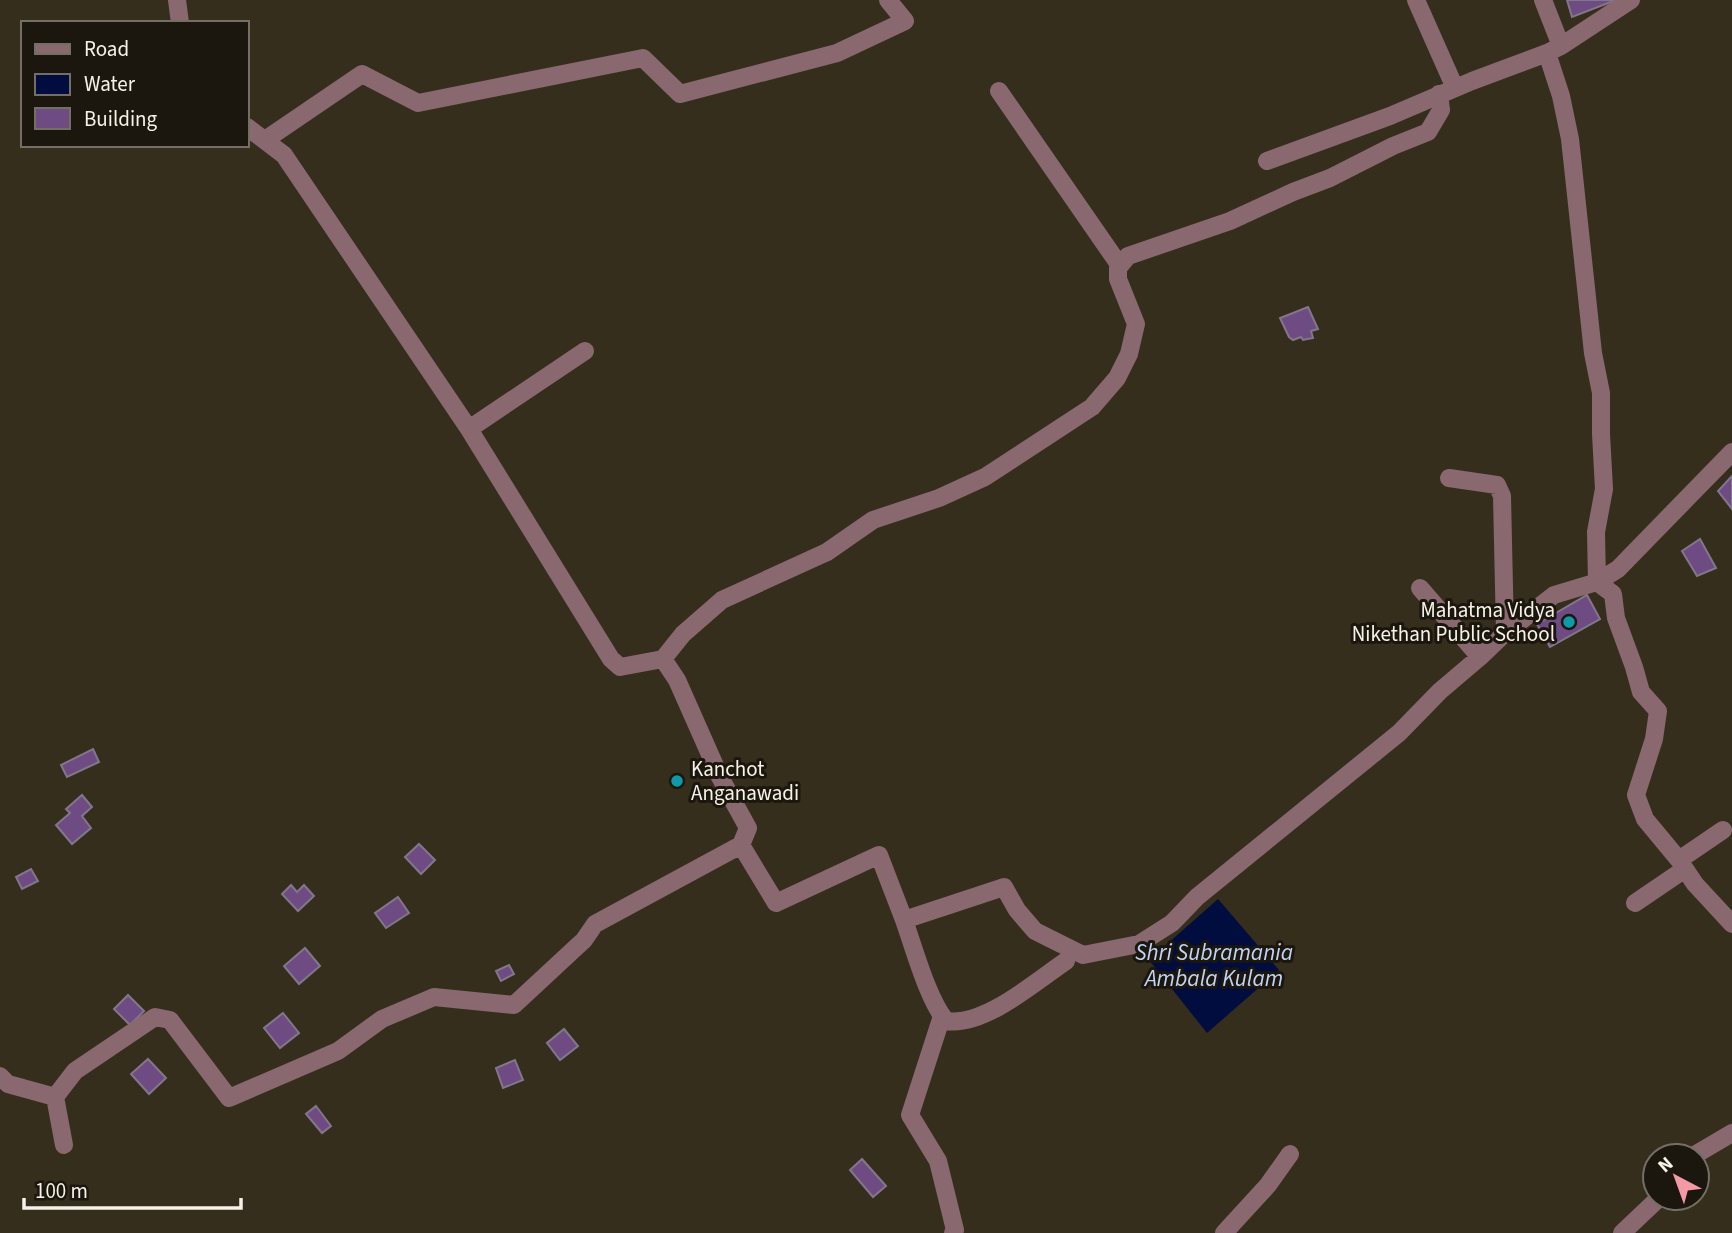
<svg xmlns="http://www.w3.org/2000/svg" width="1732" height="1233" font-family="'Source Sans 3',sans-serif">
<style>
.water{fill:#010d3e}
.building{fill:#6e4c83;stroke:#82778a;stroke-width:2}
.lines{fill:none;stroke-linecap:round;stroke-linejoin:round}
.minor{stroke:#89686f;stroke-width:18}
.culture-dot{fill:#0f9aa8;stroke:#1b170f;stroke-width:2.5}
.labels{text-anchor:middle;stroke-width:6;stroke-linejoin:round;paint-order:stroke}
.poi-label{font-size:21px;fill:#f7f2e7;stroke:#1b170f;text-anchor:end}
.water-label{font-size:23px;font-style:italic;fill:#c2d3f4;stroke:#1b170f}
</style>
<rect width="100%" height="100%" fill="#362e1d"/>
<!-- water -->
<path class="water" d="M 1218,899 L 1279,970 L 1207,1033 L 1149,960 Z"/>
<!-- building -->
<path class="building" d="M 1567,0 L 1616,0 L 1572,17 Z
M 1308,307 L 1318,329 L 1311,331 L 1313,338 L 1303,340 L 1301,337 L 1293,340 L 1289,337 L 1280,318 Z
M 1732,476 L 1732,509 L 1718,491 Z
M 1700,539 L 1716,568 L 1697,576 L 1682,551 Z
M 1587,595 L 1600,619 L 1550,647 L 1537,624 Z
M 93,749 L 99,762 L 67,777 L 61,765 Z
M 82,795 L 92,807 L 82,816 L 91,828 L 72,844 L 56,825 L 70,813 L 66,809 Z
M 419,844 L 435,860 L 421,874 L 405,857 Z
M 31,869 L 38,881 L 22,889 L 16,877 Z
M 291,885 L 297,892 L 304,885 L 314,896 L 298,911 L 282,894 Z
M 398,897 L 409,913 L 386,928 L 375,913 Z
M 305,948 L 320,966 L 299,984 L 284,966 Z
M 509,965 L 514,974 L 501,981 L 496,971 Z
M 128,995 L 144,1011 L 130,1025 L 114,1009 Z
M 283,1013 L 299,1033 L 280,1048 L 264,1028 Z
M 564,1029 L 578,1046 L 560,1060 L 547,1043 Z
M 148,1059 L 166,1078 L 149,1094 L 131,1074 Z
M 515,1060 L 523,1080 L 503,1088 L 496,1068 Z
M 316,1106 L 331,1126 L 322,1133 L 306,1114 Z
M 862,1159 L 886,1186 L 873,1197 L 850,1170 Z"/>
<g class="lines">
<!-- minor -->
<path class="minor" d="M 177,0 L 180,23
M 1416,0 L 1455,88
M 1543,0 L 1561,46 L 1547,53 L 1561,96 L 1570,139 L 1593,353 L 1601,393 L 1601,434 L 1604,489 L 1596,532 L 1597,582 L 1618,569 L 1732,452
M 1561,46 L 1631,0
M 999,91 L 1120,266
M 247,127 L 284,155 L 469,429 L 611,659 L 620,667 L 663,659
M 265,140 L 362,74 L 418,103 L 643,58 L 680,94 L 837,53 L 905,21 L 888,0
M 1267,161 L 1390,116 L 1472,81 L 1547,53
M 469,429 L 585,351
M 1449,478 L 1497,485 L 1502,496 L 1505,633 L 1554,595 L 1597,582 L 1613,594 L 1616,618 L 1634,667 L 1641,692 L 1658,711 L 1654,739 L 1636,795 L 1645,819 L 1679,860
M 1420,588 L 1480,657
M 1723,830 L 1679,860 L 1695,884 L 1732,924
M 741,845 L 748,828 L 720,777 L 677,680 L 663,659 L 683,634 L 722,600 L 827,552 L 873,520 L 939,498 L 985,477 L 1092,407 L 1117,378 L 1129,354 L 1136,324 L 1118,279 L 1118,268 L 1128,256 L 1230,221 L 1293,192 L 1330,178 L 1393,146 L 1428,132 L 1441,110 L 1439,94
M 1635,903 L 1685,869
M 904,920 C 914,948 928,1000 946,1021 C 984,1027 1035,982 1066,961
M 942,1016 L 910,1115 L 938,1161 L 955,1230 L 953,1233
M 0,1076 L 8,1084 L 55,1097
M 64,1145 L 55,1097 L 75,1071 L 155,1017 L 170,1020 L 229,1098 L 338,1051 L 382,1019 L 434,997 L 514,1005 L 584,940 L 595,924 L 741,845 L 776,903 L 879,855 L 904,920 L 1004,887 L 1017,910 L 1035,931 L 1083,955 L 1139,944 L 1172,923 L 1197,897 L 1399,733 L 1440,691 L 1480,657 L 1505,633
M 1693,1156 L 1732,1133
M 1224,1233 L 1268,1185 L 1290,1154
M 1622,1233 L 1659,1198"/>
</g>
<!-- markers -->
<g class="culture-dot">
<circle cx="1569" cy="622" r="7"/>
<circle cx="677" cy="781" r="7"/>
</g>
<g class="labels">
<!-- poi labels -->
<g class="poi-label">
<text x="1555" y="617">Mahatma Vidya<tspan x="1555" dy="24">Nikethan Public School</tspan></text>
<text x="691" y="776" text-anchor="start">Kanchot<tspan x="691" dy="24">Anganawadi</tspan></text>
</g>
<!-- water labels -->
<g class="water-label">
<text x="1214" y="960">Shri Subramania<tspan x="1214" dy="26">Ambala Kulam</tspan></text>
</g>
</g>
<!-- legend -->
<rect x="21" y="21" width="228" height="126" fill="#1b170f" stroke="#736f65" stroke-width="2"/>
<rect x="35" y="44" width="35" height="10" fill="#89686f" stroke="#736f65" stroke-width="2"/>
<text x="84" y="56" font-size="21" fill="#f7f2e7">Road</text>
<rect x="35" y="74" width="35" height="21" fill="#010d3e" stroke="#736f65" stroke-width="2"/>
<text x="84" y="91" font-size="21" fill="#f7f2e7">Water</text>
<rect x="35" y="108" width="35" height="21" fill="#6e4c83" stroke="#736f65" stroke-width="2"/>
<text x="84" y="126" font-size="21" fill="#f7f2e7">Building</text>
<!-- north arrow -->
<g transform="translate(1676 1177) rotate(319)"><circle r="33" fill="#1b170f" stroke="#736f65" stroke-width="2"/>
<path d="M0-5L12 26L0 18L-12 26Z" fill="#f49aa6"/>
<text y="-10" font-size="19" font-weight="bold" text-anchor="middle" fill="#f7f2e7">N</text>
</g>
<!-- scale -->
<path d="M24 1198v10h217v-10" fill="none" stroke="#f7f2e7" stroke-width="3.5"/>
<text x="35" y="1198" font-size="21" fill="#f7f2e7" stroke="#1b170f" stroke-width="5" paint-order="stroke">100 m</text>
</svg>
